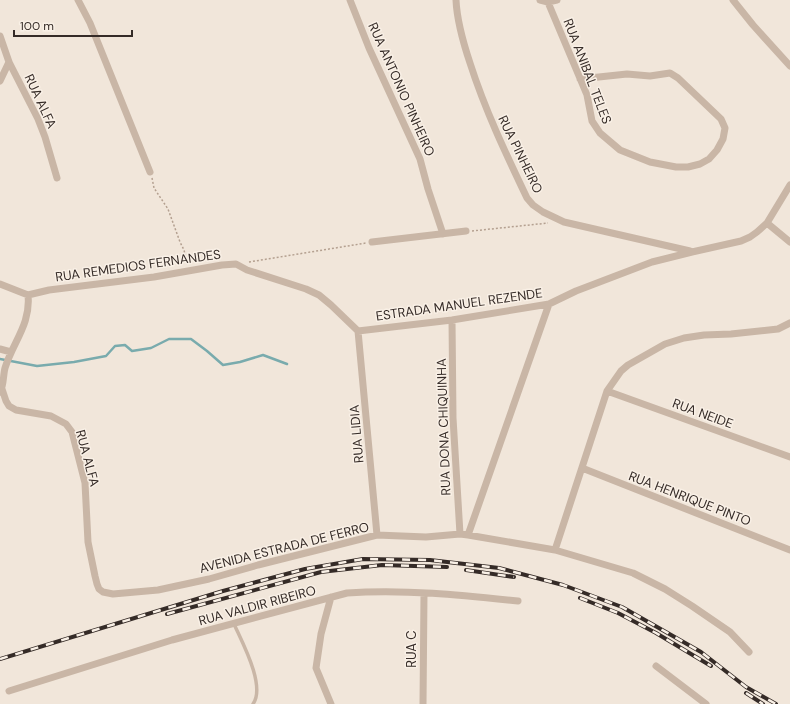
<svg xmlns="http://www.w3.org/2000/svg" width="790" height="704" font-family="'DM Sans',sans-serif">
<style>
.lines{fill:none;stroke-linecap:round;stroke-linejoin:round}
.stream{stroke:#79abad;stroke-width:2.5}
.path{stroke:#b4a090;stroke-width:1.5;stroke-dasharray:2 2;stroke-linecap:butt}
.service{stroke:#c9b6a6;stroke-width:3.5}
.minor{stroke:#c9b6a6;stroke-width:7}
.rail-casing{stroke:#352b27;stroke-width:4}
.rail{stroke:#f9f0e6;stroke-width:2.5;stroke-dasharray:8;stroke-linecap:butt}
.labels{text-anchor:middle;stroke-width:3;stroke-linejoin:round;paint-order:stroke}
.street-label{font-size:13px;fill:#352b27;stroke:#f9f0e6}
</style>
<rect width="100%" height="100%" fill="#f1e6da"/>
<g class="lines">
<!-- stream -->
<path class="stream" d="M 0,359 L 37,366 L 74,362 L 106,356 L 115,346 L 125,345 L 132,351 L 151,348 L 169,339 L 191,339 L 207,351 L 223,365 L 240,362 L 263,355 L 287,364"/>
<!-- path -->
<path class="path" d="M 152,178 L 154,188 L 168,209 L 180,242 L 184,250 L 187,264
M 472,231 L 548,223
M 249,262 L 366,243"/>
<!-- service -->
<path class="service" d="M 234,624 C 242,642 266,686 253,704"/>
<!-- minor -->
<path class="minor" d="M 78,0 L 90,23 L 150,172
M 350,0 L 369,48 L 420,159 L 428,189 L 443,234
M 456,0 C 457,22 463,42 470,63 C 485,110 506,154 527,198 L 533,205 L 543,212 L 564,222 L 690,251
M 540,0 L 548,2 L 557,0
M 547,0 L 587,95 L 592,121 L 600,133 L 620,150 L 650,162 L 676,167 L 688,167 L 700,164 L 709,159 L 717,150 L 723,139 L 725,128 L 721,119 L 678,78 L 670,73 L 650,76 L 627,74 L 580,79
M 733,0 L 753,25 L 790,66
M 0,36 L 9,62 L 38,119 L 45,137 L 57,178
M 0,81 L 9,62
M 767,223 L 790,242
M 372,242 L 466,231
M 0,284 L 28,295 L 49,290 L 154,277 L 222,265 L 236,264 L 247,270 L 306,289 L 319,295 L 331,305 L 358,331
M 452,320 L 453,418 L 460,534
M 358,331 L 452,320 L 549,304 L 576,291 L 652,262 L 692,252 L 741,241 L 750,237 L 757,232 L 767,223 L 790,185
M 358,331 L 377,535
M 0,349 L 11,352
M 2,389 L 6,401 L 9,406 L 16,410 L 51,416 L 66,424 L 72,432 L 85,483 L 88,542 L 95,576 L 97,584 L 99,589 L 103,592 L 113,594 L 158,590 L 209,579 L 258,565 L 377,535 L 426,537 L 460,534 L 468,535 L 555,550 L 633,573 L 665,589 L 692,606 L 730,632 L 749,652
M 607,391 L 790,457
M 0,392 C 4,385 3,375 5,368 C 13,342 31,324 28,295
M 582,468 L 790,550
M 468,535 L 549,304
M 555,550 L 607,391 L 621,371 L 628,365 L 665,344 L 684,338 L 704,335 L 731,334 L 778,329 L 790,323
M 331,597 L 321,634 L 316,668 L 331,704
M 656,666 L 706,704
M 9,691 L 172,640 L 347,593 C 404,589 461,595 518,601
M 423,704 L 424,594"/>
<!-- rail casing -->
<g class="rail-casing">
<path id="rail" d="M 466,570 L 514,577
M 580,598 L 618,613 L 656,633 L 711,666
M 167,614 L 321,572 L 382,565 L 447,567
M 0,659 L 223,591 L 305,569 L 363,559 L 430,560 L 499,568 L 563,585 L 622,607 L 701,652 L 746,687 L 776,704
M 746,693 L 763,704"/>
</g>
<!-- rail -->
<use href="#rail" class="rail"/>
</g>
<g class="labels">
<!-- street labels -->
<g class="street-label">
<text transform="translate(588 71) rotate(69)" y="5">RUA ANIBAL TELES</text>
<text transform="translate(402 89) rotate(66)" y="5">RUA ANTONIO PINHEIRO</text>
<text transform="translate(41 101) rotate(65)" y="5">RUA ALFA</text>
<text transform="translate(521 154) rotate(64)" y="5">RUA PINHEIRO</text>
<text transform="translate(138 265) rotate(-8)" y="5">RUA REMEDIOS FERNANDES</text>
<text transform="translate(459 304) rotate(-8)" y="5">ESTRADA MANUEL REZENDE</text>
<text transform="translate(703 413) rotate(20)" y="5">RUA NEIDE</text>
<text transform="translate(443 427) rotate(-92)" y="5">RUA DONA CHIQUINHA</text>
<text transform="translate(356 434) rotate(-95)" y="5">RUA LIDIA</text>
<text transform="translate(88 458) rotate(75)" y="5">RUA ALFA</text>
<text transform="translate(690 498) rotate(21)" y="5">RUA HENRIQUE PINTO</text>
<text transform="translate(284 547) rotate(-14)" y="5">AVENIDA ESTRADA DE FERRO</text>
<text transform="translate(257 605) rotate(-15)" y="5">RUA VALDIR RIBEIRO</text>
<text transform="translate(411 649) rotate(-90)" y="5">RUA C</text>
</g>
</g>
<!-- scale -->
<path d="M14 30v6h118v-6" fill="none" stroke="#352b27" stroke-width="2"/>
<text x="20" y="30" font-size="12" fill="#352b27" stroke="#f9f0e6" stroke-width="3" paint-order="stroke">100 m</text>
</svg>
